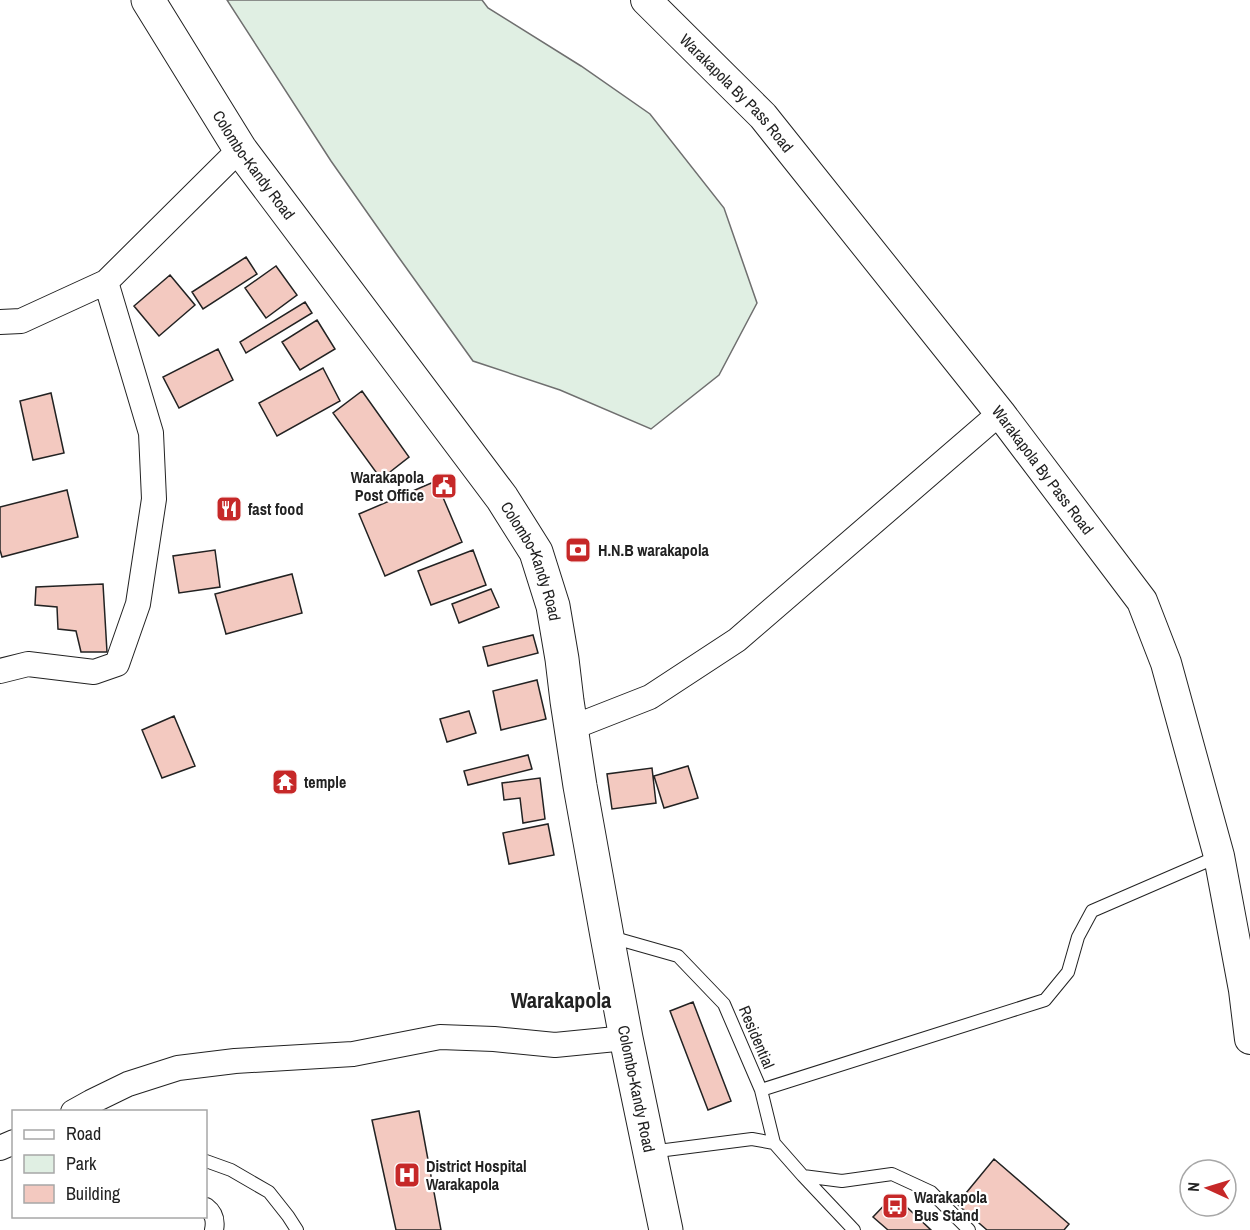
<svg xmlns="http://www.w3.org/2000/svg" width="1250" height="1230" font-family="'Archivo Narrow',sans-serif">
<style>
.green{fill:#e0efe3;stroke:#6f6f6f;stroke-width:1.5}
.building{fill:#f3c9c0;stroke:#222;stroke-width:1.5}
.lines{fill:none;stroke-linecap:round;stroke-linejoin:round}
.service-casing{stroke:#222;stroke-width:14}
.pedestrian-casing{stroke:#222;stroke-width:20}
.minor-casing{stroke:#222;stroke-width:26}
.tertiary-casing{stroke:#222;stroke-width:32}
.trunk-casing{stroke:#222;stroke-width:35}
.service{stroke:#fff;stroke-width:12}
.pedestrian{stroke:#fff;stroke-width:18}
.minor{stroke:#fff;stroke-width:24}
.tertiary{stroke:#fff;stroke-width:30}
.trunk{stroke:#fff;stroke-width:33}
.labels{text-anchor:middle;stroke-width:4.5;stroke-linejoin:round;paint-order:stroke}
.street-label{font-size:16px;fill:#222;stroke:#fff}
.poi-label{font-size:16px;font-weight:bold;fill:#222;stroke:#fff;text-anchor:start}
.district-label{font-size:22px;font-weight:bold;fill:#222;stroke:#fff}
</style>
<rect width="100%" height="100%" fill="#fff"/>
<!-- green -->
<path class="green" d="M 227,0 L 482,0 L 488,8 L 581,66 L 650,114 L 724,208 L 757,303 L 719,375 L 651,429 L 560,390 L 473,361 L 397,255 L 331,161 Z"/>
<!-- building -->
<path class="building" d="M 246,257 L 257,274 L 203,309 L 192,292 Z
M 276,266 L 297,295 L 266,318 L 245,288 Z
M 170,275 L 195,305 L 159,336 L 134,306 Z
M 305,302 L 312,313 L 246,353 L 240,342 Z
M 317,320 L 335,349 L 300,370 L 282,342 Z
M 218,349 L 233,380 L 179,408 L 163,377 Z
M 323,368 L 340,401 L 277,436 L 259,403 Z
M 362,391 L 409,457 L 381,479 L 333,413 Z
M 51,393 L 64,453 L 33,460 L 20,401 Z
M 436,481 L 462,542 L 385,576 L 359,514 Z
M 67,490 L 78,537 L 2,557 L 0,550 L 0,507 Z
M 215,550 L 220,587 L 179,593 L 173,556 Z
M 473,550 L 486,585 L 431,605 L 418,571 Z
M 292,574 L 302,613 L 226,634 L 215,594 Z
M 103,584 L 107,652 L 81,652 L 76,631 L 58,629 L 57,607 L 35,605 L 36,587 Z
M 491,589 L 499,607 L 459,623 L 452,604 Z
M 533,635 L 538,653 L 488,666 L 483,647 Z
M 537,680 L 546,719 L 501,730 L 493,691 Z
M 469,711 L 476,733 L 447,742 L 440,719 Z
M 174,716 L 195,766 L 162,778 L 142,730 Z
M 528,755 L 532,769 L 468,785 L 464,771 Z
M 688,766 L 698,798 L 664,808 L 654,776 Z
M 652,768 L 656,803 L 612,809 L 607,774 Z
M 540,778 L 545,819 L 523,823 L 520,798 L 504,800 L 502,783 Z
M 548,824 L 554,855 L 509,864 L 503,833 Z
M 693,1002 L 731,1101 L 708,1110 L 670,1011 Z
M 419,1111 L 441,1230 L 396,1230 L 372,1120 Z
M 994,1159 L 1069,1224 L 1064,1230 L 987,1230 L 957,1204 Z
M 894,1195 L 931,1230 L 888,1230 L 873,1217 Z"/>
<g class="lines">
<!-- service casing -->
<g class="service-casing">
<path id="service" d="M 611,937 L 678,956 L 724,1004 L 761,1090 L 774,1143 L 803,1176 L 854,1230
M 761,1090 L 1045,1000 L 1068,972 L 1078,937 L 1092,911 L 1219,856
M 650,1152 L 752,1139 L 774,1143
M 206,1161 L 231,1170 L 269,1192 L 288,1216 L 297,1230
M 803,1176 L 842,1181 L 892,1174 L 931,1192 L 969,1230"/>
</g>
<!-- pedestrian casing -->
<g class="pedestrian-casing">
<path id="pedestrian" d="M 206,1207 C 214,1213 216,1220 214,1230"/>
</g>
<!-- minor casing -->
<g class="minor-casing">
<path id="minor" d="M 0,322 L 21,321 L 106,282 L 240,149
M 0,671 L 28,664 L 94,672 L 117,664 L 138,604 L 154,499 L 151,433 L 106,282
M 571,728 L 650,697 L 737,640 L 1000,413
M 73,1112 L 91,1102 L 128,1084 L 178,1068 L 235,1061 L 353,1054 L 440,1037 L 494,1039 L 555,1045 L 626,1038
M 0,1148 L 14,1142"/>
</g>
<!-- tertiary casing -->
<g class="tertiary-casing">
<g id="tertiary">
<path id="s1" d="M 646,0 L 763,116 L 1000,413 L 1142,601 L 1166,663 L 1219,856 L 1244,990 L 1250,1039"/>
</g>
</g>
<!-- trunk casing -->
<g class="trunk-casing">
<g id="trunk">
<path id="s2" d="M 148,0 L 240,149 L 502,498 L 536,552 L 553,606 L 562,659 L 567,701 L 580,786 L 607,936 L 626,1038 L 666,1230"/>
</g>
</g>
<!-- service -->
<use href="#service" class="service"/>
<!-- pedestrian -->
<use href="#pedestrian" class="pedestrian"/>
<!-- minor -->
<use href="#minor" class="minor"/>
<!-- tertiary -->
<use href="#tertiary" class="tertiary"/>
<!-- trunk -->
<use href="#trunk" class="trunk"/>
</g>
<!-- icons -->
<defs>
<g id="civic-square" transform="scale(1.35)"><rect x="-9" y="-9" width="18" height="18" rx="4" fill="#c62828" stroke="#fff"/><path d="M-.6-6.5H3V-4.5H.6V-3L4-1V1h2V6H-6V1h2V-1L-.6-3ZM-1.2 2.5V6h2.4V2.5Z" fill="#fff"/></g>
<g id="restaurant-square" transform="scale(1.35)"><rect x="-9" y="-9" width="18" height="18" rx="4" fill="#c62828" stroke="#fff"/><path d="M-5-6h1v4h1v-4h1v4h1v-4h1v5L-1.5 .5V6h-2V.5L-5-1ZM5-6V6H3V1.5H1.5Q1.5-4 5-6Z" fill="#fff"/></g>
<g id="bank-square" transform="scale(1.35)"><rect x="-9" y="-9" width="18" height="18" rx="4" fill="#c62828" stroke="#fff"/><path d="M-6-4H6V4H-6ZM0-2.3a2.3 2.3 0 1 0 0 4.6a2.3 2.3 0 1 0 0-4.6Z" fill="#fff"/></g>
<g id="temple-square" transform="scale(1.35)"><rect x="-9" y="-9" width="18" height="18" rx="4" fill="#c62828" stroke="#fff"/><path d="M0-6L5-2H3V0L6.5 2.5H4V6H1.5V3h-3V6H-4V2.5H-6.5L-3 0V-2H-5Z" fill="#fff"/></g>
<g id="hospital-square" transform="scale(1.35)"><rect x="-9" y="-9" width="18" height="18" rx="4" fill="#c62828" stroke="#fff"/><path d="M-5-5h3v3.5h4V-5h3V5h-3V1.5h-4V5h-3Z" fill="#fff"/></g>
<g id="bus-square" transform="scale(1.35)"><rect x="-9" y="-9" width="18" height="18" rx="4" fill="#c62828" stroke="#fff"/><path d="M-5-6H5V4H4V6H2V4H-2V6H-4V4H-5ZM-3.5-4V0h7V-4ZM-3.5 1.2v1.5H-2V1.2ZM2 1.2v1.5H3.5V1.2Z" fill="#fff"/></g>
</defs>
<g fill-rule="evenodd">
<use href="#civic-square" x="444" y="486"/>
<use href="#restaurant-square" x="229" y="509"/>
<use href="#bank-square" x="578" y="550"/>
<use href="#temple-square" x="285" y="782"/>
<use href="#hospital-square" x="407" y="1175"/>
<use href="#bus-square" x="895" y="1206"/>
</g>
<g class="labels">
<!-- street labels -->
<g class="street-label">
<text dy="6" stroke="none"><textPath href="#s1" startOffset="130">Warakapola By Pass Road</textPath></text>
<text dy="6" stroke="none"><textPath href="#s2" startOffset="196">Colombo-Kandy Road</textPath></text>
<text dy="6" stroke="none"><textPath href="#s1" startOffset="616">Warakapola By Pass Road</textPath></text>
<text dy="6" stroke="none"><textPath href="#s2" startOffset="682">Colombo-Kandy Road</textPath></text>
<text transform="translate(757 1037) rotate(67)" y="6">Residential</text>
<text dy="6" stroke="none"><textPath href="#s2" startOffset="1222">Colombo-Kandy Road</textPath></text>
</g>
<!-- poi labels -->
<g class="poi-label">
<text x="424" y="483" text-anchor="end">Warakapola<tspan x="424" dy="18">Post Office</tspan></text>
<text x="248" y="515">fast food</text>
<text x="598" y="556">H.N.B warakapola</text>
<text x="304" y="788">temple</text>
<text x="426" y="1172">District Hospital<tspan x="426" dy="18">Warakapola</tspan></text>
<text x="914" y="1203">Warakapola<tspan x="914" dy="18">Bus Stand</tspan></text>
</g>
<!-- district labels -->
<g class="district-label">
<text x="561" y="1008">Warakapola</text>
</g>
</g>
<!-- legend -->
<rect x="12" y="1110" width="195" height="108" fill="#ffffff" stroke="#a7a7a7" stroke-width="1.5"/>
<rect x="24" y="1130" width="30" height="9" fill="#ffffff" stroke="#a7a7a7" stroke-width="1.5"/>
<text x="66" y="1140" font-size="18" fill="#222222">Road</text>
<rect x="24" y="1155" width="30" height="18" fill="#e0efe3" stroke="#a7a7a7" stroke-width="1.5"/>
<text x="66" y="1170" font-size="18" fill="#222222">Park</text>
<rect x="24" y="1185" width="30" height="18" fill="#f3c9c0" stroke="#a7a7a7" stroke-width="1.5"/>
<text x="66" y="1200" font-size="18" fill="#222222">Building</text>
<!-- north arrow -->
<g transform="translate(1208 1188) rotate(274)"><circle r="28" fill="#ffffff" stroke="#a7a7a7" stroke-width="1.5"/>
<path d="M0-4.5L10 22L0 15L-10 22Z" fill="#c62828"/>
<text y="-9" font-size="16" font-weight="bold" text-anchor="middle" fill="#222222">N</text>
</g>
</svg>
